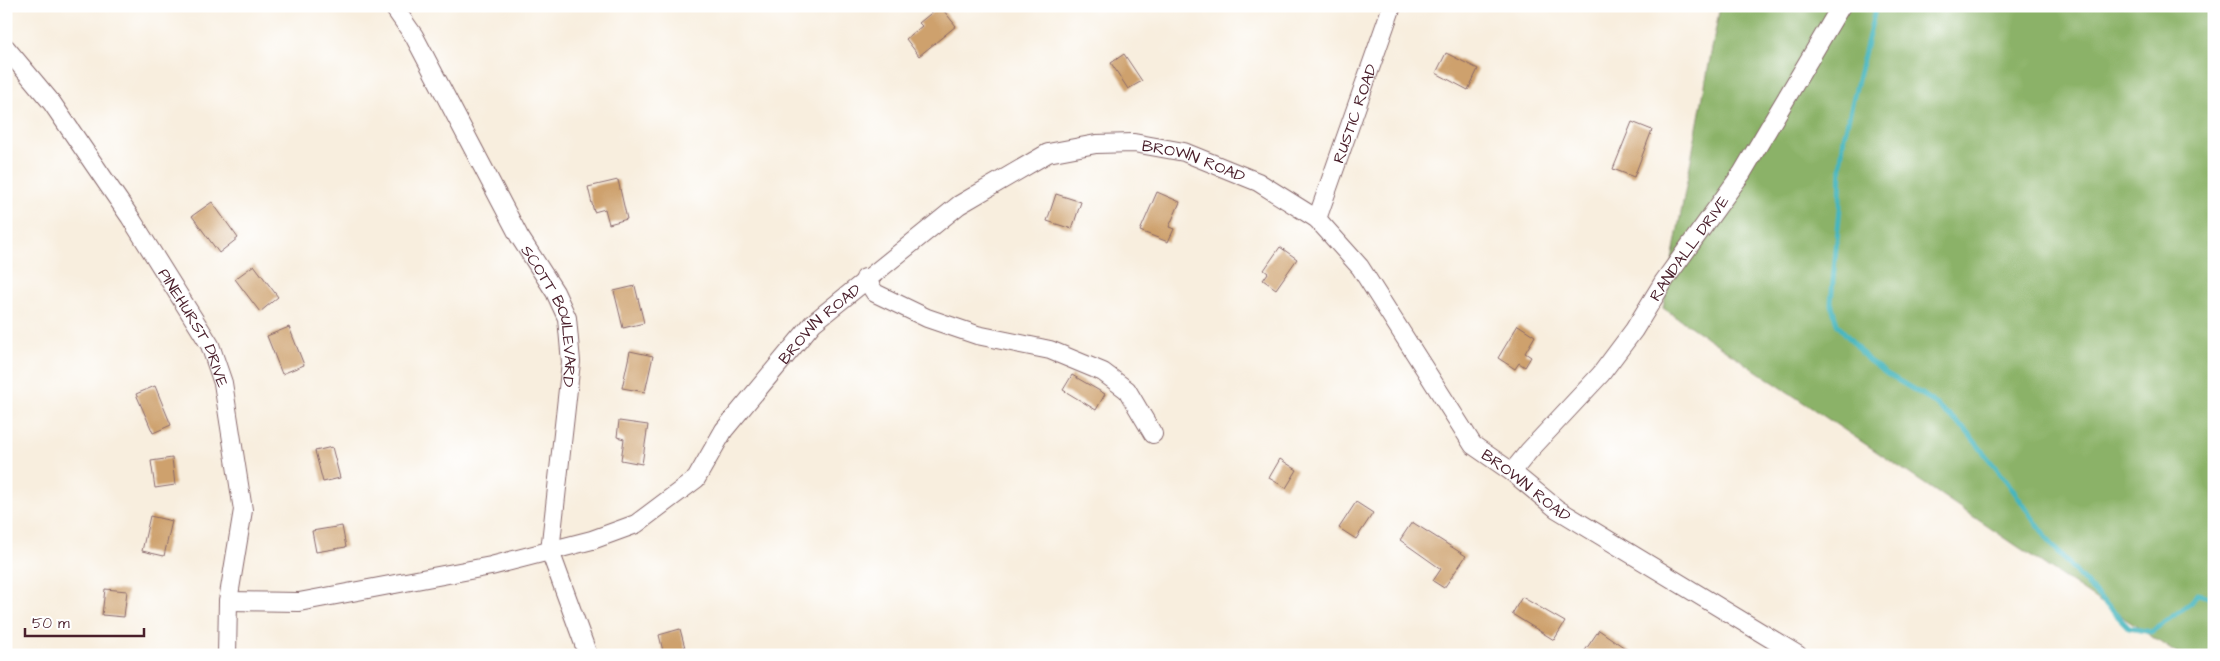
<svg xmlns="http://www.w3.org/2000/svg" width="2220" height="661" font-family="'Architects Daughter',sans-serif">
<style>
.forest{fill:#8bb268;stroke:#6a684a}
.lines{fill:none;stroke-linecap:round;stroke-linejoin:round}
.stream{stroke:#47b6be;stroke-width:5}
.building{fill:#cea16d}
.minor-casing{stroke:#87676a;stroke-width:20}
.minor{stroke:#fff;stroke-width:18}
.labels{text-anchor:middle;stroke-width:4.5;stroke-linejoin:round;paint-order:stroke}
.street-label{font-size:16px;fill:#4a1f2b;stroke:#fff}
</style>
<rect width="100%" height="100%" fill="#fff"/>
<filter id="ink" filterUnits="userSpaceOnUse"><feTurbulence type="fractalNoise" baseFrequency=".02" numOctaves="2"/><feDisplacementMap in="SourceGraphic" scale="10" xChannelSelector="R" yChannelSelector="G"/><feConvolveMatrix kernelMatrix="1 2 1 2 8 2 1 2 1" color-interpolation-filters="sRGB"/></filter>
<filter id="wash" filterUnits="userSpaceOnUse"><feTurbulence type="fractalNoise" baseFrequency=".0096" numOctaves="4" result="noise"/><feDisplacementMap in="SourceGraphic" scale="20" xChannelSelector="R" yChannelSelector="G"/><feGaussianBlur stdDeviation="1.12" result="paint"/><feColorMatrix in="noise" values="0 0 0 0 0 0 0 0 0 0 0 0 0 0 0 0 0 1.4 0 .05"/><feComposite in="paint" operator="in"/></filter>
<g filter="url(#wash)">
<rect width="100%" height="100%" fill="#f8eede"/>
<!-- forest -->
<path class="forest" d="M 1720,6 L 2208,6 L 2214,10 L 2214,655 L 2179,655 L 1663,308 Z"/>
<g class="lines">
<!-- stream -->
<path class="stream" d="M 1876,6 L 1844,137 L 1841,160 L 1840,208 L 1831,302 L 1837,324 L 1868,360 L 1887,374 L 1928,398 L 1964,428 L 2008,483 L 2049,541 L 2080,577 L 2129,628 L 2151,632 L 2191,603 L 2197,594 L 2214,598"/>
</g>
<g id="blocks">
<!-- building -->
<path class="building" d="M 940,6 L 956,26 L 919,56 L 906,39 L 922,26 L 919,23 Z
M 1446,53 L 1478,69 L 1468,90 L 1436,73 Z
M 1124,54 L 1142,81 L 1128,89 L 1111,63 Z
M 1632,122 L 1652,130 L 1634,177 L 1613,169 Z
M 618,180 L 627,219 L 609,224 L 605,209 L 594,212 L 588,187 Z
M 1157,192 L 1180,202 L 1169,227 L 1174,229 L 1168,242 L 1140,231 Z
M 1056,194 L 1081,202 L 1072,229 L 1047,221 Z
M 212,202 L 238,238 L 219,253 L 192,216 Z
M 1280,247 L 1297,259 L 1276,289 L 1263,280 L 1268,273 L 1264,270 Z
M 254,265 L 278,297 L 260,312 L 235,279 Z
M 635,286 L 644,323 L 623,328 L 614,291 Z
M 1518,325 L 1535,336 L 1525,353 L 1531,357 L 1525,367 L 1519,363 L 1515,369 L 1498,358 Z
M 289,327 L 304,365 L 282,374 L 267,336 Z
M 630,351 L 653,356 L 645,392 L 622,388 Z
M 1072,375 L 1105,394 L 1096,410 L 1063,390 Z
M 155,386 L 171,425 L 153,433 L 136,394 Z
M 619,421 L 648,425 L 642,464 L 621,460 L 624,439 L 617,437 Z
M 332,447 L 340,478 L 323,482 L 315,451 Z
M 172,458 L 175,485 L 155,488 L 151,461 Z
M 1280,459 L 1297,470 L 1286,488 L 1269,478 Z
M 1356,502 L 1373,513 L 1356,539 L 1339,528 Z
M 150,516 L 172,521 L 164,556 L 142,551 Z
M 1412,522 L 1466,556 L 1444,588 L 1433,581 L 1441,569 L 1400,540 Z
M 342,526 L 346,547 L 316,552 L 312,531 Z
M 105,589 L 127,591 L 124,617 L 102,615 Z
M 1522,597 L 1565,622 L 1554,640 L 1512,614 Z
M 680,629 L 687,655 L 664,655 L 659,635 Z
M 1599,630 L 1635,655 L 1582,655 Z"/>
</g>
</g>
<g filter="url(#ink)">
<use href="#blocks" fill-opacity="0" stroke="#87676a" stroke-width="1"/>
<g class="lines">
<!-- minor casing -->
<g class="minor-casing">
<g id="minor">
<path id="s1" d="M 393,6 L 414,36 L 519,236 L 555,292 L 567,318 L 571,362 L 550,551 L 588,655"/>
<path id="s2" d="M 6,48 L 52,103 L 130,217 L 210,345 L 223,383 L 243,510 L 228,601 L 227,655"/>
<path id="s3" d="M 1317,219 L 1392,6"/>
<path d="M 865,278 L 875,293 L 927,318 L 977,335 L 1050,350 L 1103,372 L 1127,390 L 1153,434"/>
<path id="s4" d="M 1512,472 L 1529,451 L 1601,374 L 1634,330 L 1664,281 L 1742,173 L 1841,6"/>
<path id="s5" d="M 228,601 L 299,602 L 491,566 L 592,540 L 636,524 L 696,479 L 724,430 L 813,323 L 959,205 L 1048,153 L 1096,144 L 1134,143 L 1184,152 L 1258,182 L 1317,219 L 1360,267 L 1473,445 L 1512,472 L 1557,509 L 1798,655"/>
</g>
</g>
<!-- minor -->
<use href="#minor" class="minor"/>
</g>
</g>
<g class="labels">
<!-- street labels -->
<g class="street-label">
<text dy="6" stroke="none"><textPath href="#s3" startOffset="112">RUSTIC ROAD</textPath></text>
<text dy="6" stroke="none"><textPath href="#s5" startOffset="1128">BROWN ROAD</textPath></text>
<text dy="6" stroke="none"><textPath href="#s4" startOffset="286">RANDALL DRIVE</textPath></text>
<text dy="6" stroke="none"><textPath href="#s1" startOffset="351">SCOTT BOULEVARD</textPath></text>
<text dy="6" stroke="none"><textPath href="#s5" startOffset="692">BROWN ROAD</textPath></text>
<text dy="6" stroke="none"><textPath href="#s2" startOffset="338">PINEHURST DRIVE</textPath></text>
<text dy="6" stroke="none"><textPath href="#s5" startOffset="1608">BROWN ROAD</textPath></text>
</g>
</g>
<!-- margin -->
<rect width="2220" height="661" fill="none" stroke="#fff" stroke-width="25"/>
<!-- scale -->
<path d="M25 628v8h119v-8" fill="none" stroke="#4a1f2b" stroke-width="2.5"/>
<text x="32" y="628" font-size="15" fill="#4a1f2b" stroke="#ffffff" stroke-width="4" paint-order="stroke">50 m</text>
</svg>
